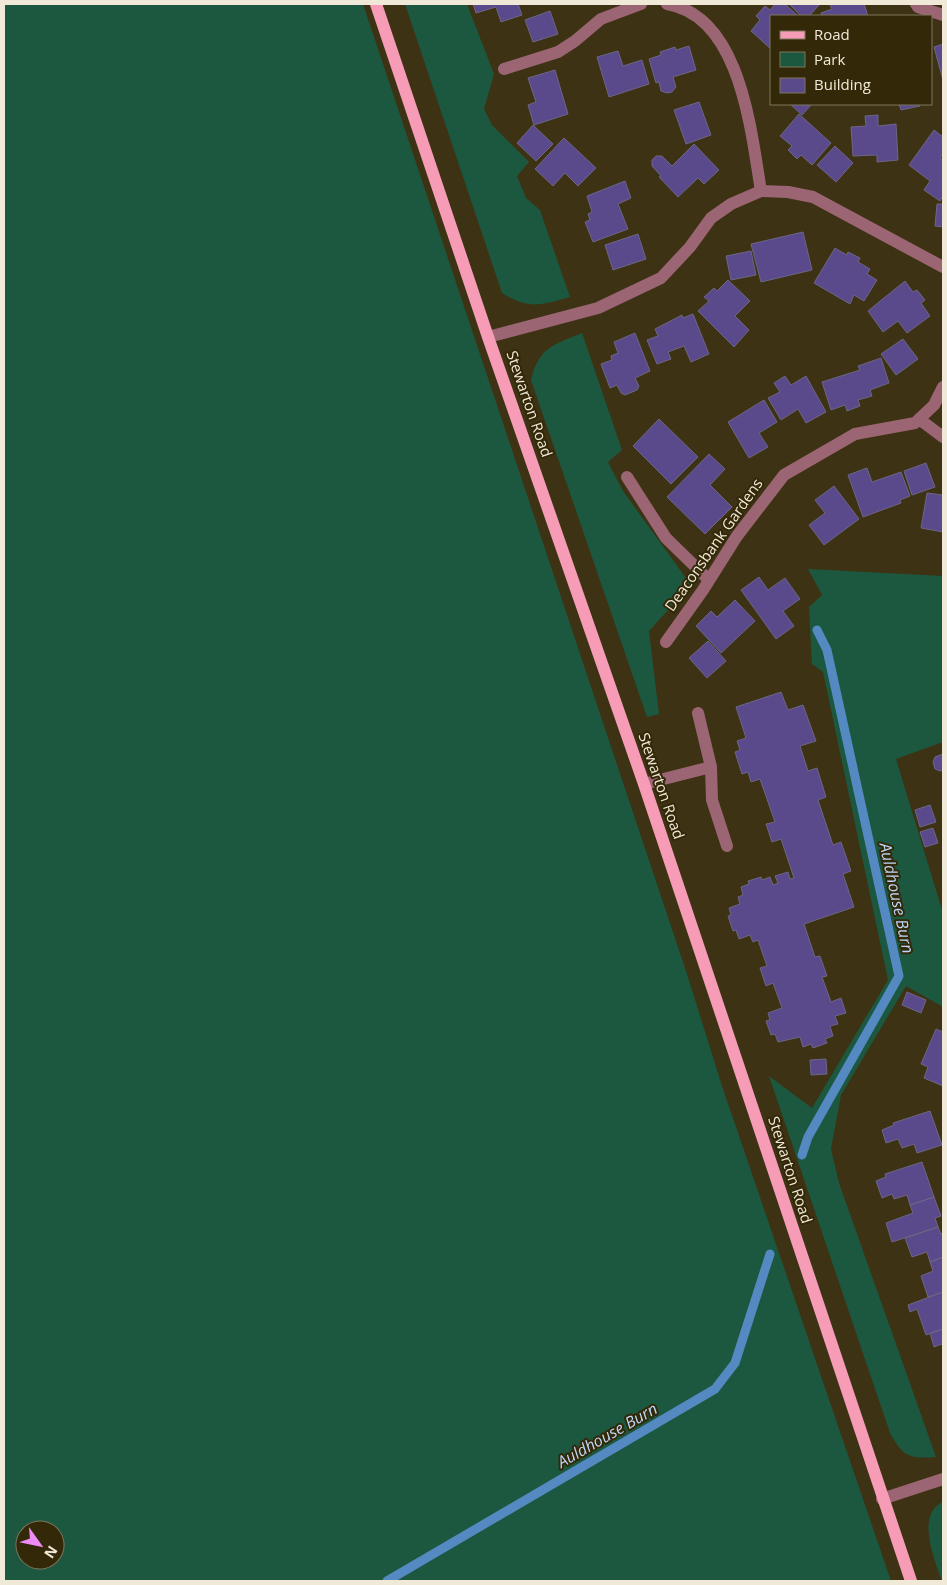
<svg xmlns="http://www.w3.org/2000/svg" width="947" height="1585" font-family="'Open Sans',sans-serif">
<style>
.green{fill:#1c583f;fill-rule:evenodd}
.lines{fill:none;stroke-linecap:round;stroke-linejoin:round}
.stream{stroke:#5589c2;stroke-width:9}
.building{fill:#5a4a8b;stroke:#6c6685}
.minor{stroke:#9c6574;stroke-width:12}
.major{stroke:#f69cb6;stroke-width:12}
.labels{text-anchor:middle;stroke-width:4;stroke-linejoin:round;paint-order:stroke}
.street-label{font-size:15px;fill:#f0e9d7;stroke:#332808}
.water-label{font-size:16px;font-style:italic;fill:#bcd8f8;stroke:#332808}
</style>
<rect width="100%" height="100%" fill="#3d3213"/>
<!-- green -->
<path class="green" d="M 4,4 L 363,4 L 687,974 L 722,1086 L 891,1581 L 4,1581 ZM 25,1530 L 55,1530 L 55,1560 L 25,1560 Z
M 405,4 L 467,4 L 494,74 L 484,109 L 492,125 L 529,162 L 517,176 L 526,198 L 540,210 L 570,297 C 541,305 529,310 502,293 Z
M 582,333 L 622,450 L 608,462 L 623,491 L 691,585 L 649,631 L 659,714 L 647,717 L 531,380 C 539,347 553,345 582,333 Z
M 808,569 L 943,576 L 943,742 L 896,759 L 943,913 L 943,1007 L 906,986 L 841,1095 L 831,1149 L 839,1183 L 936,1457 C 910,1459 903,1457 890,1433 L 769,1076 L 812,1108 L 888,980 L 823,672 L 812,664 L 809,607 L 822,595 Z
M 943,1502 L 943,1581 L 942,1581 C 935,1561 915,1514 943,1502 Z"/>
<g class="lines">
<!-- stream -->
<path class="stream" d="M 802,1155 L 808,1137 L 899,976 L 827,650 L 817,630
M 387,1581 L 715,1389 L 735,1363 L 770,1254"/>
</g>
<!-- building -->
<path class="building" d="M 473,4 L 518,4 L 522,15 L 501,22 L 496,7 L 476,13 Z
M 775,4 L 785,4 L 798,16 L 771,16 L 771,49 L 751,31 L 760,20 L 756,16 L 765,6 L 770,10 Z
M 789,4 L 820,4 L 809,16 L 801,16 Z
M 864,4 L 868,16 L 822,16 L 821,13 L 832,9 L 830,5 L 833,4 Z
M 550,11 L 558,34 L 533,42 L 525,20 Z
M 943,44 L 943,80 L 934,47 Z
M 689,46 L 696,70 L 673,77 L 676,87 L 672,92 L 667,93 L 661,91 L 659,82 L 656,83 L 649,59 L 661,55 L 660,52 L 675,47 L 676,50 Z
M 618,51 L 623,66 L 642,60 L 649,84 L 609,97 L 597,57 Z
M 555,70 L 568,114 L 534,125 L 528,105 L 536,102 L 528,78 Z
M 699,102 L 711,135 L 686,144 L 674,110 Z
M 790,104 L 812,104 L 802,115 Z
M 899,104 L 919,104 L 920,106 L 901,110 Z
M 799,114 L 831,143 L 812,165 L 801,155 L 797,159 L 788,150 L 792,146 L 780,136 Z
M 878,115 L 878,126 L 896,124 L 898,160 L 877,162 L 877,155 L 853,156 L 851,127 L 866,126 L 865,116 Z
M 533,125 L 553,144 L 536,161 L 517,143 Z
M 934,130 L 943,137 L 943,154 L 940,158 L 943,160 L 943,196 L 940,201 L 924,190 L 930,181 L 909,165 Z
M 564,138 L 596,168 L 578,186 L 565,173 L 553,186 L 535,169 Z
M 694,144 L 719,170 L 704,184 L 698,178 L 678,197 L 659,177 L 661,176 L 652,166 L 652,160 L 656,156 L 662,156 L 672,166 Z
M 835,146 L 853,163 L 836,182 L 817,165 Z
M 625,181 L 631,198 L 618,204 L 628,229 L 593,242 L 585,222 L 590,220 L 588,214 L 592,212 L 587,196 Z
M 937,204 L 943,204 L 943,227 L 935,226 Z
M 803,232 L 812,270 L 761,282 L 751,244 Z
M 638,234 L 646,259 L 613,270 L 605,245 Z
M 835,248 L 847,255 L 848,252 L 860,258 L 858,262 L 870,269 L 867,274 L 877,280 L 864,301 L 854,295 L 850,304 L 814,283 Z
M 751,251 L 756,275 L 731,280 L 726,256 Z
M 728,280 L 750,301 L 735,316 L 749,330 L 734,347 L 698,311 L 709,301 L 704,297 L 714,288 L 717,291 Z
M 905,281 L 913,292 L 917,290 L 925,300 L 921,303 L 930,316 L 907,333 L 898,321 L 883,332 L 868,311 Z
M 693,314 L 709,354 L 691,362 L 684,346 L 668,352 L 671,359 L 657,364 L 647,340 L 658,336 L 655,329 L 682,315 L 683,318 Z
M 635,333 L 650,371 L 635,378 L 639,386 L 637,390 L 625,395 L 621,393 L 617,385 L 610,388 L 601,364 L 612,360 L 611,356 L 618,353 L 614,342 Z
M 903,339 L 918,359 L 896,375 L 881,354 Z
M 881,358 L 889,383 L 870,390 L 872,396 L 858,400 L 860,406 L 847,411 L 845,405 L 831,410 L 822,382 L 860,370 L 858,366 Z
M 785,376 L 791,385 L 806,376 L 826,412 L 806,423 L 798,409 L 781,420 L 768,398 L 780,392 L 774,383 Z
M 764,400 L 777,422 L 759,433 L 768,447 L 749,458 L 728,422 Z
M 659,419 L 698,457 L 671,484 L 633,446 Z
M 709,454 L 725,469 L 710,485 L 732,507 L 705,534 L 667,497 Z
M 926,463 L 935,487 L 912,495 L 904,471 Z
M 867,468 L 872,482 L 901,472 L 910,496 L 900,500 L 901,503 L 863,517 L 848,475 Z
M 834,486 L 859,519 L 824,545 L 809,525 L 825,513 L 815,500 Z
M 927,493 L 943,495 L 943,532 L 921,528 Z
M 759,577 L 768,590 L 785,578 L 800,599 L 783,611 L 794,626 L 776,639 L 741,590 Z
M 735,600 L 755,621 L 721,653 L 696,626 L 711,611 L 717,617 Z
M 708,641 L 726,661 L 707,678 L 689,658 Z
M 781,692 L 788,710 L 803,705 L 816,741 L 800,746 L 808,771 L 817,768 L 826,797 L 818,800 L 833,845 L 841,842 L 851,871 L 843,874 L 854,907 L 804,924 L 815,957 L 820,956 L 827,976 L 822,977 L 831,1002 L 841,998 L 846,1013 L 835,1016 L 838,1024 L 830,1026 L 833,1036 L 825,1039 L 827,1043 L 813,1048 L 811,1044 L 803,1047 L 800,1037 L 778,1042 L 775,1034 L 771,1035 L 766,1021 L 770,1020 L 768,1013 L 782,1008 L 773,983 L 766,986 L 760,968 L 767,966 L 758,940 L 753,942 L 750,935 L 739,939 L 736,930 L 733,931 L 728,916 L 731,915 L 729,908 L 740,904 L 738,897 L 743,895 L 741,887 L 749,884 L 748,881 L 761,877 L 762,880 L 770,877 L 773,885 L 778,883 L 775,876 L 788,872 L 790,879 L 794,878 L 781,839 L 772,842 L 766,824 L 775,822 L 760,779 L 751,782 L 748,772 L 742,774 L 735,752 L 740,750 L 737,741 L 746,738 L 736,707 Z
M 943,754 L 943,770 L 940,771 L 935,769 L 933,762 L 935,757 Z
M 930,805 L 936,822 L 920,827 L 915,810 Z
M 933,828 L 938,843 L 925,847 L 920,832 Z
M 907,992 L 926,1000 L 921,1013 L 902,1005 Z
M 936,1029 L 943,1032 L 943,1086 L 924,1078 L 928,1067 L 921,1064 Z
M 826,1059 L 827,1074 L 811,1075 L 810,1060 Z
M 930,1111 L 942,1145 L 917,1153 L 914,1144 L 902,1148 L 898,1139 L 886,1143 L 882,1130 L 894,1125 L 893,1123 Z
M 922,1162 L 934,1197 L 910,1205 L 907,1195 L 894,1199 L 892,1194 L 882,1198 L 876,1181 L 886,1177 L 885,1174 Z
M 934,1197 L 941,1216 L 935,1218 L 938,1227 L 892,1242 L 886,1223 L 913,1213 L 910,1205 Z
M 938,1227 L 941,1234 L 943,1233 L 943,1257 L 930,1262 L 927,1252 L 912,1257 L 905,1238 Z
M 943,1257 L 943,1292 L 928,1297 L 921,1276 L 933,1271 L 930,1262 Z
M 943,1292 L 943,1329 L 926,1335 L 917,1309 L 910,1312 L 908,1305 Z
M 943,1329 L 943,1346 L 942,1344 L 934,1347 L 930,1333 Z"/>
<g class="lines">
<!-- minor -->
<path class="minor" d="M 667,4 C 741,16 751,132 761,191
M 916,4 L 918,7 L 943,15
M 504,69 L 558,52 L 575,41 L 601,19 L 641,4
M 488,337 L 598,308 L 661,278 L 690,247 L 711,218 L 731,204 L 761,191 L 788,192 L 813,197 L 943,267
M 919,419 L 943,437
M 627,477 L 666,538 L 709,580
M 666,642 L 703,590 L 737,536 L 784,475 L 855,434 L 915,423 L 934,405 L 943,387
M 698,713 L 711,767 L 712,800 L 727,846
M 644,784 L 711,767
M 882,1499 L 943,1479"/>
<!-- major -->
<path class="major" d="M 376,4 L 488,337 L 644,784 L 911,1581"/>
</g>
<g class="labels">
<!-- street labels -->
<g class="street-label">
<text transform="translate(529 404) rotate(71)" y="5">Stewarton Road</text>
<text transform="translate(714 545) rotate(-55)" y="5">Deaconsbank Gardens</text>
<text transform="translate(661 786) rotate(71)" y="5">Stewarton Road</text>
<text transform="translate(790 1170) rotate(72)" y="5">Stewarton Road</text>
</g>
<!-- water labels -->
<g class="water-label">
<text transform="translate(897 898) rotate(78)" y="6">Auldhouse Burn</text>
<text transform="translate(607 1435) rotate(-30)" y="6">Auldhouse Burn</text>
</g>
</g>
<!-- border -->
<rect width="947" height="1585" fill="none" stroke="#f0e9d7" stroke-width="10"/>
<!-- legend -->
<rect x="770" y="15" width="162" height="90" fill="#332808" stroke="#7f755b"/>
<rect x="780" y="31" width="25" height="8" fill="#f69cb6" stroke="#7f755b"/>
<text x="814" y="40" font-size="15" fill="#f0e9d7">Road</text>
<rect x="780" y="52" width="25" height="15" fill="#1c583f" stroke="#7f755b"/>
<text x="814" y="65" font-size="15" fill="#f0e9d7">Park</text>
<rect x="780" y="78" width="25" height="15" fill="#5a4a8b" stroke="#7f755b"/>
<text x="814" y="90" font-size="15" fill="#f0e9d7">Building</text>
<!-- north arrow -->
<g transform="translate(40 1545) rotate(123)"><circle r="24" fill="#332808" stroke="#7f755b"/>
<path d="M0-4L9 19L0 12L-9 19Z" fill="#ee8bf7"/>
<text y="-8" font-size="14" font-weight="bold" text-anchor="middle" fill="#f0e9d7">N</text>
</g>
</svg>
